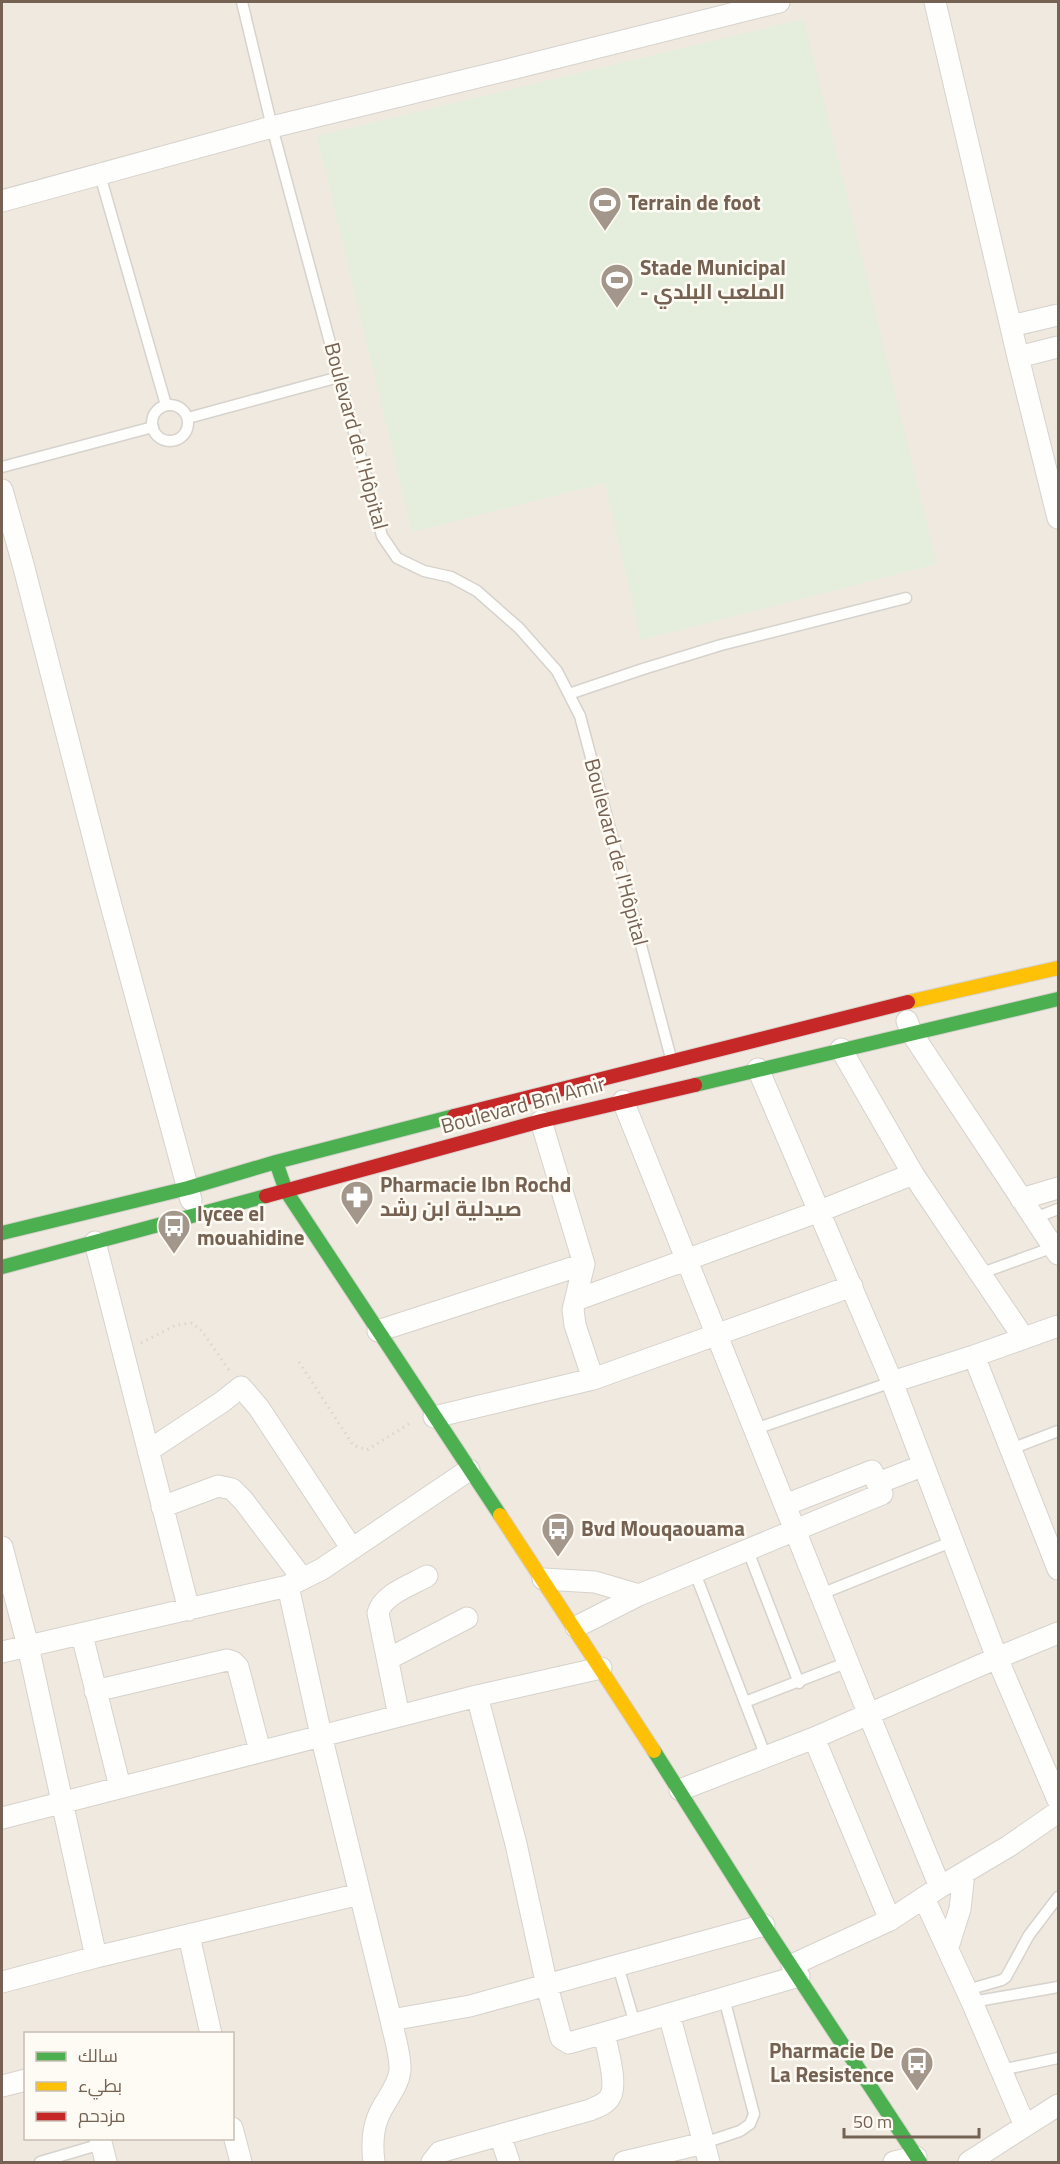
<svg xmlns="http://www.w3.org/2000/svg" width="1060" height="2164" font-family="'Titillium Web',Cairo,sans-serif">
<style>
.residential{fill:#f0e9e0;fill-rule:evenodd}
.green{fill:#e5eedd}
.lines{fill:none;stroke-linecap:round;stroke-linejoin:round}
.lane-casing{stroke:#d6d2cc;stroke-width:13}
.street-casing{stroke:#d6d2cc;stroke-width:23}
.fast-casing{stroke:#d6d2cb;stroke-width:16}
.slow-casing{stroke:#d6d2cb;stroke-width:16}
.jam-casing{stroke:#d6d2cb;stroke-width:16}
.path{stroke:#dad6d0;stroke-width:3;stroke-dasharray:1.5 4.5;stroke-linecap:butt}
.lane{stroke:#fefefd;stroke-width:10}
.street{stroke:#fefefd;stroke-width:21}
.fast{stroke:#4caf50;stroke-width:14}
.slow{stroke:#ffc107;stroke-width:14}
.jam{stroke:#c62828;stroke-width:14}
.labels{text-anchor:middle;stroke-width:5;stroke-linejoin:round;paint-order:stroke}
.poi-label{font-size:21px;font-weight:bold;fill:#756252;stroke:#fefbf4;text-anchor:start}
.street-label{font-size:21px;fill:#756252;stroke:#fefbf4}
</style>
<rect width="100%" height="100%" fill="#f8f6f1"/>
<!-- residential -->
<path class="residential" d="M 2,2 L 1058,2 L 1058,2162 L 2,2162 ZM 26,2034 L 232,2034 L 232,2138 L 26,2138 Z"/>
<!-- green -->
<path class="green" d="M 804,19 L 937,564 L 641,640 L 605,483 L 412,532 L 317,136 Z"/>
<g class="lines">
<!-- lane casing -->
<g class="lane-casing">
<path id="lane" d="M 242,2 L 272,127 L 382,536 L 397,558 L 424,571 L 451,577 L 477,591 L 519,628 L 557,671 L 580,716 L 671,1058
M 100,175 L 166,405
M152 423a18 18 0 1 1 36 0a18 18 0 1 1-36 0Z
M 188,418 L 339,377
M 2,467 L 153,427
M 569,694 L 643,669 L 721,645 L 906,598
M 1035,1218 L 1058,1209
M 979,1274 L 1054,1247
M 755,1429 L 892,1382
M 1011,1449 L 1058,1431
M 748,1551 L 799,1683
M 695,1573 L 766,1757
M 821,1594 L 951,1542
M 745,1702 L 848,1662
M 618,1966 L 635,2024
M 967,1990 L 1002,1980 L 1006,1977 L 1029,1935 L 1058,1897
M 972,2002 L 1058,1987
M 1001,2070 L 1058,2058
M 704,2143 L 740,2131 L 750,2124 L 754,2114 L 724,1998
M 40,2162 L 101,2144"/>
</g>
<!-- street casing -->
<g class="street-casing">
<path id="street" d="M 935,2 L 1018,357 L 1058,518
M 2,201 L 272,127 L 515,68 L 779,2
M 1011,326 L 1058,315
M 1018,357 L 1058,347
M 2,490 L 23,564 L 104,879 L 191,1200
M 907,1021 L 911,1032 L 1058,1254
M 841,1049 L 913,1174 L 1023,1337
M 758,1069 L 892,1382 L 997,1658 L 1058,1800
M 623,1101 L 869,1715 L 940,1887
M 541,1121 L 584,1264 L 573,1310 L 575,1325 L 593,1379
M 1021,1199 L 1058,1188
M 95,1242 L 189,1610
M 576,1300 L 820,1211 L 913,1174
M 378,1331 L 584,1264
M 974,1356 L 1058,1569
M 892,1382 L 974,1356 L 1058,1326
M 434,1417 L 593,1379 L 852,1286
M 148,1451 L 222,1402 L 241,1387 L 259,1408 L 352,1549
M 878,1483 L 922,1466
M 162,1507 L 218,1486 L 232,1489 L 243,1500 L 302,1578
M 2,1547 L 28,1646 L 96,1957
M 543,1579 L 595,1582 L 639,1595
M 288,1586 L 321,1735 L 391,2020 C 394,2036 401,2055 400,2071 C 398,2088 384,2101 378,2117 C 372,2132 372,2147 374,2162
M 576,1627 L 639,1595 L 882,1494 L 872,1471 L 785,1505
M 82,1635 L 120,1787
M 2,1652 L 288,1586 L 322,1569 L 469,1470
M 388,1659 L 467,1618
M 95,1691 L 227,1660 L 233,1662 L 238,1667 L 260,1751
M 477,1696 L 516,1844 L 547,1986 L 561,2038 L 569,2043 L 604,2033
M 399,1716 L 378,1613 C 382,1595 411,1585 427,1576
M 814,1738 L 890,1920
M 680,1790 L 814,1738 L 997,1658 L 1058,1633
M 2,1818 L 477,1696 L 601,1668
M 924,1898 L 972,2002 L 1025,2126
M 189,1936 L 211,2034
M 948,1947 L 960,1909 L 964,1873
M 792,1965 L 890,1920 L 940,1887 L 1009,1846 L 1058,1812
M 2,1982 L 96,1957 L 360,1894
M 391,2020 L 470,2006 L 764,1925
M 2,2086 L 26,2080
M 232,2128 L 241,2162
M 100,2138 L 106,2162
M 432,2162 L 440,2152 L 500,2135
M 509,2162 L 500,2135 L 590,2110 C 597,2107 606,2104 610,2097 C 618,2084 607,2048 604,2033 L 669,2014
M 624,2162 L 704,2143
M 709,2162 L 669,2014 L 799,1976
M 894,2162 L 916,2157
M 969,2162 L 1058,2105"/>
</g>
<!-- fast casing -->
<g class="fast-casing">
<path id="fast" d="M 695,1085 L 1058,999
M 276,1162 L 286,1191 L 500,1515
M 2,1233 L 188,1188 L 276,1162 L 454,1116
M 2,1267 L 266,1196
M 654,1751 L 764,1925 L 920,2162"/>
</g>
<!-- slow casing -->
<g class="slow-casing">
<path id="slow" d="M 908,1002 L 1058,968
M 500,1515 L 654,1751"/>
</g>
<!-- jam casing -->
<g class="jam-casing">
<path id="jam" d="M 454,1116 L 908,1002
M 266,1196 L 541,1121 L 695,1085"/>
</g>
<!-- path -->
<path class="path" d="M 141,1343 L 176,1325 L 192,1323 L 202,1331 L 231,1373
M 299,1362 L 353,1445 L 367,1450 L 412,1422"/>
<!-- lane -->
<use href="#lane" class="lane"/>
<!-- street -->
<use href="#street" class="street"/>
<!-- fast -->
<use href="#fast" class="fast"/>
<!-- slow -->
<use href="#slow" class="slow"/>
<!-- jam -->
<use href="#jam" class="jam"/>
</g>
<!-- icons -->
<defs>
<g id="stadium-pin" transform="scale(1.725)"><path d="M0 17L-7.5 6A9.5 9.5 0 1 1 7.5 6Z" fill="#a3968a" stroke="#fefbf4"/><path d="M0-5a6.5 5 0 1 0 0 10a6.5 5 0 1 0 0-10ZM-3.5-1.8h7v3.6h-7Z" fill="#fff"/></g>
<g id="pharmacy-pin" transform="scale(1.725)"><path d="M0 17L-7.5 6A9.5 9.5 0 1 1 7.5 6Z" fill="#a3968a" stroke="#fefbf4"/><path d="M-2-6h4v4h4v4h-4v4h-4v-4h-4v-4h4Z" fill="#fff"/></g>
<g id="bus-pin" transform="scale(1.725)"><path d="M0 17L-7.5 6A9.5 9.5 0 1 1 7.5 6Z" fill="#a3968a" stroke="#fefbf4"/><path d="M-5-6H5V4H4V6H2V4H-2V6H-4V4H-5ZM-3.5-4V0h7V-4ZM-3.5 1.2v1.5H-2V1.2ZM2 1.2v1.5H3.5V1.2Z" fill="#fff"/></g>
</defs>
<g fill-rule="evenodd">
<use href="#stadium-pin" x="605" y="203"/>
<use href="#stadium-pin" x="617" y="280"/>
<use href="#pharmacy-pin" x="357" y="1197"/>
<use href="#bus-pin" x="174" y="1226"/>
<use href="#bus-pin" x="558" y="1529"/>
<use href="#bus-pin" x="917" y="2063"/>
</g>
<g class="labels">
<!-- poi labels -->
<g class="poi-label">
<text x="628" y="210">Terrain de foot</text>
<text x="640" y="275">Stade Municipal<tspan x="640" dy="24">- الملعب البلدي</tspan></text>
<text x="380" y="1192">Pharmacie Ibn Rochd<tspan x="380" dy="24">صيدلية ابن رشد</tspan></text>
<text x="197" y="1221">lycee el<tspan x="197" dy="24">mouahidine</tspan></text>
<text x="581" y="1536">Bvd Mouqaouama</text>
<text x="894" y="2058" text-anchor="end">Pharmacie De<tspan x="894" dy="24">La Resistence</tspan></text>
</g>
<!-- street labels -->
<g class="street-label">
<text transform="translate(356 436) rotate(75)" y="7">Boulevard de l'Hôpital</text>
<text transform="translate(616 852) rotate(75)" y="7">Boulevard de l'Hôpital</text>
<text transform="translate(523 1105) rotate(-15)" y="7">Boulevard Bni Amir</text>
</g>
</g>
<!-- border -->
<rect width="1060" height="2164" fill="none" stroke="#756252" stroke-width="6"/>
<!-- legend -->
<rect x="24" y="2032" width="210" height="108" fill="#fefbf4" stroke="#c7beb3" stroke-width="1.5"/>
<rect x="36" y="2052" width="30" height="9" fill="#4caf50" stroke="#c7beb3" stroke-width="1.5"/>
<text x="78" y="2062" font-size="18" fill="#756252">سالك</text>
<rect x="36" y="2082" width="30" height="9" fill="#ffc107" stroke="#c7beb3" stroke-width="1.5"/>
<text x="78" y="2092" font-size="18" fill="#756252">بطيء</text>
<rect x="36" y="2112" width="30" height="9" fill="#c62828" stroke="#c7beb3" stroke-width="1.5"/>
<text x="78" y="2122" font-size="18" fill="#756252">مزدحم</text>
<!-- scale -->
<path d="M844 2128v9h135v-9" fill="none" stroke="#756252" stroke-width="3"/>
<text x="853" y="2128" font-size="18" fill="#756252" stroke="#fefbf4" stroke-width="4.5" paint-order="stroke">50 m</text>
</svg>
